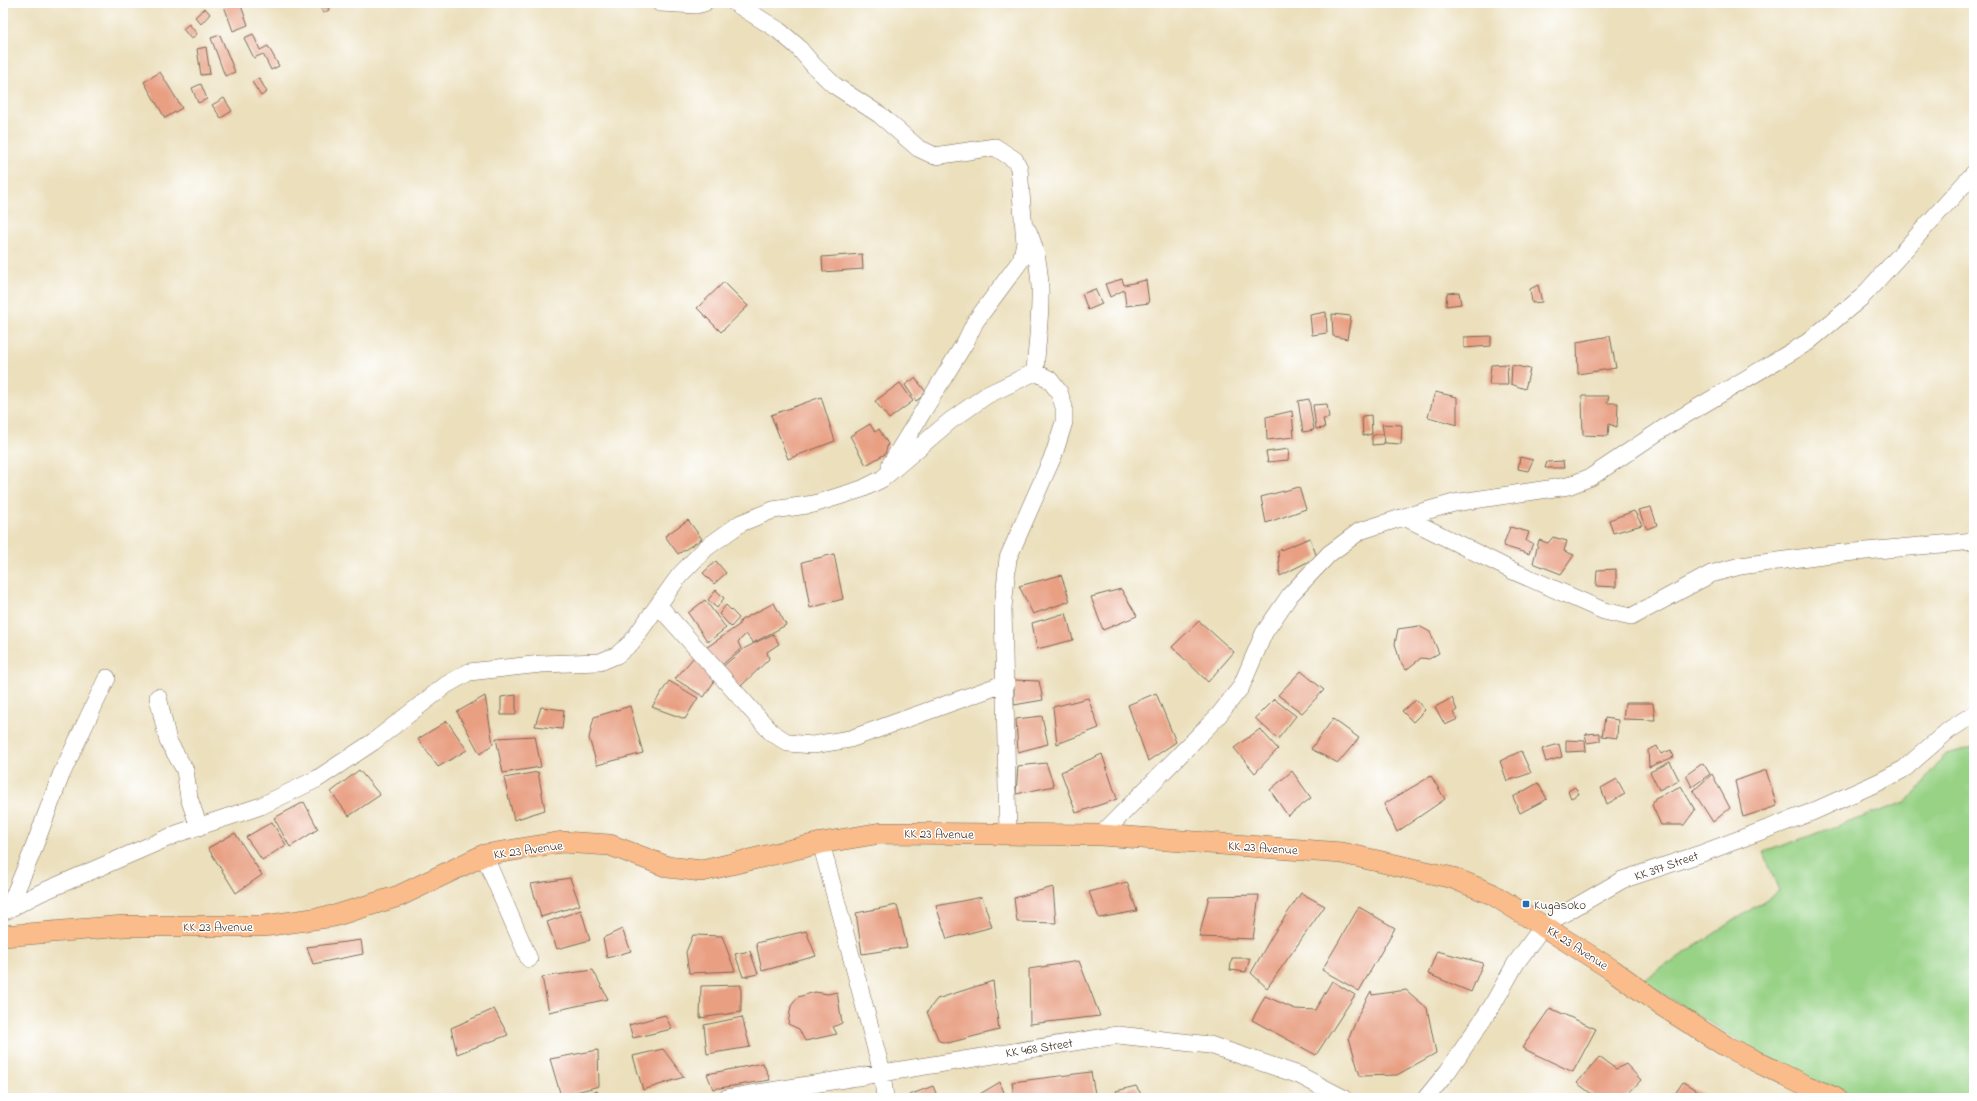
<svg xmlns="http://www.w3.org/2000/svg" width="1977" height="1101" font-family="'Indie Flower',sans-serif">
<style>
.green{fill:#97d285;stroke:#697e52}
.building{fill:#e89f82}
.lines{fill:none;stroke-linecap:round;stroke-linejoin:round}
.minor-casing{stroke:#796955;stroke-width:18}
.major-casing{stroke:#796955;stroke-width:22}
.minor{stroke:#fff;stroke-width:17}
.major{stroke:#f9bc8a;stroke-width:21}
.poi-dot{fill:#1f6fb2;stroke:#fff;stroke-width:1.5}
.labels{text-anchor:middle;stroke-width:3;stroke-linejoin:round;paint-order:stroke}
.street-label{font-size:13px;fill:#3b2a1e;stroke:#fff}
.poi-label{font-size:13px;fill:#3b2a1e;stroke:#fff;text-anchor:start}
</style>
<rect width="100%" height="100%" fill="#fff"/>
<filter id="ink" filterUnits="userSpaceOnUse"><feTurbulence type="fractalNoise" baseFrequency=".025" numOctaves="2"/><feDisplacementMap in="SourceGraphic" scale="8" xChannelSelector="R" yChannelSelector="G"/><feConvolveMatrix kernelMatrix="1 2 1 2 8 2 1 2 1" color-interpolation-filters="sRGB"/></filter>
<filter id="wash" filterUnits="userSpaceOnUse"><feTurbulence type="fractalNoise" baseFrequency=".012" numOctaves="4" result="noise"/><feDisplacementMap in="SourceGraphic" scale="16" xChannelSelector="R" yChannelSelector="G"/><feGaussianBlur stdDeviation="0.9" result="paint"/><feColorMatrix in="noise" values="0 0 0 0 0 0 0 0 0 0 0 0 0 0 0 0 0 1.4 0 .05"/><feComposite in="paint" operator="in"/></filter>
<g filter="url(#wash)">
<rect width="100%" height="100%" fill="#ebdfbc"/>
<!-- green -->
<path class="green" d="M 1974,747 L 1974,1098 L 1866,1098 L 1793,1074 L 1642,981 L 1779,891 L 1764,852 L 1908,801 L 1946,754 Z"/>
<g id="blocks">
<!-- building -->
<path class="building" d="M 223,3 L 240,3 L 248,25 L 233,31 Z
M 318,3 L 326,3 L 329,10 L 323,13 Z
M 205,8 L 210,14 L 201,24 L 195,17 Z
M 189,24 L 197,34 L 191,39 L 183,29 Z
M 253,34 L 260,50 L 268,46 L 279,66 L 271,70 L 263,54 L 254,58 L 244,38 Z
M 220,35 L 235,72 L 225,76 L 211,38 Z
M 206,47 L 210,74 L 201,75 L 197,49 Z
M 160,72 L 182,108 L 165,118 L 144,82 Z
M 259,78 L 267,92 L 261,96 L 252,82 Z
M 201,84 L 207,99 L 198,103 L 192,88 Z
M 224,98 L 232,111 L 221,118 L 212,105 Z
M 862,254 L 863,269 L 823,272 L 822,257 Z
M 1122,279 L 1124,285 L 1146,280 L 1149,303 L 1126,306 L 1124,290 L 1110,297 L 1105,284 Z
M 724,282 L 748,306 L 721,332 L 697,308 Z
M 1538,285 L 1542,302 L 1532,303 L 1530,289 Z
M 1095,289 L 1102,304 L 1088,310 L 1082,294 Z
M 1459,292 L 1461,304 L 1446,306 L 1447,293 Z
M 1326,312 L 1327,333 L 1312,335 L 1310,315 Z
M 1332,314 L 1351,316 L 1347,339 L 1333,336 Z
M 1491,336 L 1491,346 L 1464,348 L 1464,337 Z
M 1610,336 L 1616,368 L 1578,374 L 1577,342 Z
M 1507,364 L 1508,385 L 1489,385 L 1491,365 Z
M 1512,365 L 1530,369 L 1525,389 L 1511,384 Z
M 915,378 L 927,393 L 916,401 L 905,385 Z
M 900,383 L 913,401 L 889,419 L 875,401 Z
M 1435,392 L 1457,397 L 1457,425 L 1428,417 Z
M 1582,396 L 1609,396 L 1607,403 L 1618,403 L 1617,427 L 1609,424 L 1608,436 L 1583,435 Z
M 821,397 L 835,441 L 788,459 L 771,415 Z
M 1309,399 L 1314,430 L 1303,432 L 1298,401 Z
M 1327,404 L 1329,418 L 1323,419 L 1325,428 L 1316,429 L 1313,405 Z
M 1292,411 L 1294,437 L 1267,440 L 1266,417 Z
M 1371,415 L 1372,434 L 1363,436 L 1362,416 Z
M 870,424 L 875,432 L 879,429 L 888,444 L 885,454 L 866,465 L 850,436 Z
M 1382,424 L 1402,425 L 1401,444 L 1385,443 Z
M 1377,434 L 1383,434 L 1384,444 L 1372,445 L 1372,436 Z
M 1289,449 L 1288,460 L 1268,462 L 1266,452 Z
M 1520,457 L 1533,460 L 1528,471 L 1518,469 Z
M 1563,461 L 1564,468 L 1545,468 L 1547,462 Z
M 1299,487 L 1306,509 L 1266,523 L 1261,497 Z
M 1651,507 L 1657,525 L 1647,529 L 1638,510 Z
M 1634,511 L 1642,525 L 1613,533 L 1609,520 Z
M 688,520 L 702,539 L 678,554 L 665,536 Z
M 1510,527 L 1529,532 L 1526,541 L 1533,543 L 1529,554 L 1503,546 Z
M 1553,537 L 1567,541 L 1564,551 L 1574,555 L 1561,574 L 1533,563 L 1539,540 L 1548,543 Z
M 1310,538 L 1317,557 L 1280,576 L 1278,551 Z
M 834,554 L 843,599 L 810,608 L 802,562 Z
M 716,561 L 726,573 L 714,584 L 703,573 Z
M 1616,569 L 1616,587 L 1596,586 L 1597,570 Z
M 1061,575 L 1070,601 L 1033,614 L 1019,586 Z
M 1121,589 L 1137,616 L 1103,630 L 1091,597 Z
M 716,590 L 724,598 L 717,608 L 708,600 Z
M 705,600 L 726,628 L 708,642 L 688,613 Z
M 774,603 L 786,625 L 753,643 L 746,634 L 738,642 L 741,649 L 718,668 L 703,650 L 739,625 L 741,620 Z
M 726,605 L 739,618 L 731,627 L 719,614 Z
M 1066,613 L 1073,640 L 1037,649 L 1032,623 Z
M 1199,621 L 1234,652 L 1208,682 L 1172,647 Z
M 1419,626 L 1430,632 L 1439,653 L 1429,659 L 1421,658 L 1406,670 L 1400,661 L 1395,644 L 1398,629 Z
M 773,634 L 779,644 L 767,652 L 769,659 L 739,688 L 722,667 L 745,648 Z
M 694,657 L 717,677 L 704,697 L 675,679 Z
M 1301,671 L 1324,690 L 1302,713 L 1278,695 Z
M 1014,680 L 1039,681 L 1043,700 L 1014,705 Z
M 669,681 L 698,698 L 685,719 L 652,707 Z
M 1156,693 L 1176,742 L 1148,761 L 1128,705 Z
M 516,695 L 516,715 L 501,715 L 501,697 Z
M 485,696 L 493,744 L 480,754 L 457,712 Z
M 1088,698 L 1099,728 L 1057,744 L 1053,707 Z
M 1452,698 L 1457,710 L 1453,713 L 1458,719 L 1445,725 L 1435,707 Z
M 1274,699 L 1296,716 L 1278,739 L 1255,718 Z
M 1416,700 L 1425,710 L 1413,722 L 1402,711 Z
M 1625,703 L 1653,703 L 1655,720 L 1623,719 Z
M 630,706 L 643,753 L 597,765 L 589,738 L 594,717 Z
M 541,707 L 564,710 L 562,729 L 535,726 Z
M 1042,716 L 1048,744 L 1018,752 L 1016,719 Z
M 1605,718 L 1618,720 L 1617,738 L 1602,736 Z
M 1333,719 L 1359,738 L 1338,763 L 1311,749 Z
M 447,721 L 467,750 L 438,767 L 418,739 Z
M 1260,729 L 1278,749 L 1255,773 L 1234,748 Z
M 1600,733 L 1600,741 L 1587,743 L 1585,734 Z
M 535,736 L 541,767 L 503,773 L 496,738 Z
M 1566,740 L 1585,741 L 1586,751 L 1566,752 Z
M 1559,744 L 1562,757 L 1546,762 L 1542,749 Z
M 1657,746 L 1661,754 L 1671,750 L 1674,757 L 1649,767 L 1648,750 Z
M 1521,751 L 1531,773 L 1507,781 L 1500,761 Z
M 1102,754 L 1117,799 L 1076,813 L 1061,772 Z
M 1670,762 L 1679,780 L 1659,790 L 1650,772 Z
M 1046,763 L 1054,786 L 1016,794 L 1018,766 Z
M 1703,763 L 1710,774 L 1692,787 L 1686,775 Z
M 359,770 L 380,795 L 349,816 L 331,792 Z
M 1766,770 L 1777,806 L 1743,817 L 1735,781 Z
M 1292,771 L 1311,798 L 1288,816 L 1270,790 Z
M 538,772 L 545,810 L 514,820 L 504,778 Z
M 1712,774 L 1730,808 L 1713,822 L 1693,791 Z
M 1431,776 L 1445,799 L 1397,832 L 1384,804 Z
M 1617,779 L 1625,794 L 1607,804 L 1601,788 Z
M 1538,783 L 1547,799 L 1520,813 L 1513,797 Z
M 1681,786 L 1695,810 L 1684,825 L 1661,825 L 1652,805 L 1655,798 Z
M 1575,787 L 1579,794 L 1571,798 L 1568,791 Z
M 304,802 L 318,829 L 290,847 L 274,818 Z
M 272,822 L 286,845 L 262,860 L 246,837 Z
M 235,833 L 262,875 L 236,893 L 208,848 Z
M 570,878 L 580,905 L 541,917 L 531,884 Z
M 1127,882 L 1137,911 L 1099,918 L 1089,892 Z
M 1053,887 L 1056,923 L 1017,922 L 1014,898 Z
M 1301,893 L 1325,906 L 1267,988 L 1251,973 L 1272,936 Z
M 1259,895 L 1253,939 L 1199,937 L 1209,896 Z
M 982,897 L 992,927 L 947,939 L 936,906 Z
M 897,905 L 907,947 L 862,954 L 856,913 Z
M 1359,907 L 1395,928 L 1359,991 L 1322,970 Z
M 581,910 L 590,940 L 557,949 L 547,922 Z
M 622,929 L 631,951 L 607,958 L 603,938 Z
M 806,931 L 816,956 L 762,971 L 756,943 Z
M 693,935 L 722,936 L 735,971 L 689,973 L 686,952 Z
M 361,940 L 363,954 L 313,964 L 307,947 Z
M 750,951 L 758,974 L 743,977 L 735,954 Z
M 1437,951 L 1483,963 L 1471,992 L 1428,974 Z
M 1232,958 L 1250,958 L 1246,972 L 1230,970 Z
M 1079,961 L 1100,1016 L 1030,1024 L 1029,969 Z
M 593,970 L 608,999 L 549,1012 L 542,977 Z
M 993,981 L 999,1030 L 948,1043 L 939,1041 L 927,1012 L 937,999 Z
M 1332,981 L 1355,995 L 1316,1055 L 1252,1020 L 1265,996 L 1295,1009 L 1315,1010 Z
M 741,985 L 741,1012 L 700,1018 L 701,986 Z
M 1406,990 L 1427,1008 L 1436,1053 L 1397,1075 L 1360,1076 L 1349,1038 L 1360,1011 L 1371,991 L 1372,995 Z
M 815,992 L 828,994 L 837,992 L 842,1023 L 833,1027 L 837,1034 L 805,1041 L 799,1029 L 788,1024 L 791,1006 L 798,997 Z
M 1550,1008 L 1596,1029 L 1573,1072 L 1522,1048 Z
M 494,1009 L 508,1035 L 457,1054 L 451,1028 Z
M 665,1015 L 672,1029 L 633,1038 L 629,1025 Z
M 742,1017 L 750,1047 L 707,1054 L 704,1025 Z
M 663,1049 L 684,1077 L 643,1090 L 633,1056 Z
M 598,1050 L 599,1086 L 561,1096 L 550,1059 Z
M 1599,1057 L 1616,1069 L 1626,1064 L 1641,1080 L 1624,1098 L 1597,1098 L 1577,1083 Z
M 763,1063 L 770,1080 L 713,1089 L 707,1074 Z
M 1091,1072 L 1095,1094 L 1073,1098 L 1014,1098 L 1012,1082 Z
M 1000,1082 L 1006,1098 L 973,1098 Z
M 1683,1082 L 1708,1097 L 1672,1098 Z
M 933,1086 L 938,1098 L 910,1098 L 909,1095 Z
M 1136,1086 L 1141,1094 L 1119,1098 L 1116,1091 Z
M 597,1091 L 600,1098 L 572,1098 Z"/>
</g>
</g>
<g filter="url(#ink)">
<use href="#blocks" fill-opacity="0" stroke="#796955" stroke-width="1"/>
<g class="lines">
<!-- minor casing -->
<g class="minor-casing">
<path id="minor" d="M 660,3 L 696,5 L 704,3
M 735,3 L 778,30 L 797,46 L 814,66 L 834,85 L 880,115 L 918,148 L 935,156 L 995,147 L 1015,160 L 1019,168 L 1025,243 L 1021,260 L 975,322 L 966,341 L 890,465
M 1028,231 C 1048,275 1038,325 1035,372
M 1404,517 L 1511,570 L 1604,611 L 1631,617 L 1711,574 L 1740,566 L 1823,555 L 1974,541
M 658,605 L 771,732 L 788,743 L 813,745 L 850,739 L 1006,683
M 158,697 L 168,741 L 185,770 L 189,798 L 199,827
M 1101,835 L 1218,716 L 1241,687 L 1264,633 L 1290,595 L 1329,554 L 1360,531 L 1404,517 L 1454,503 L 1568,486 L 1591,477 L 1670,424 L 1808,342 L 1862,297 L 1974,173
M 821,843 L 882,1072 L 885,1098
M 484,855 L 529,959
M 8,910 L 31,855 L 61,775 L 107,678
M 3,912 L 40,893 L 179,833 L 261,806 L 317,779 L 373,742 L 446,685 L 469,672 L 541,664 L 600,662 L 617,655 L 631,643 L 679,576 L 706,548 L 741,523 L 773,510 L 814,504 L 862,489 L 882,479 L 950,421 L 987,395 L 1035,372 L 1049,379 L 1059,392 L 1064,407 L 1064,422 L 1054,454 L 1008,558 L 1003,608 L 1008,834
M 727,1098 L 1118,1035 L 1210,1045 L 1299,1075 L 1343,1098
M 1426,1098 L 1448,1071 L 1492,1006 L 1516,963 L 1544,925 L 1622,880 L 1703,853 L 1812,812 L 1879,782 L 1904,769 L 1949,730 L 1974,714"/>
</g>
<!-- major casing -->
<g class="major-casing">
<path id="major" d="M 3,936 L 124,926 L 264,926 L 334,916 L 399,896 L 484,855 L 562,842 L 610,845 L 668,867 L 702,871 L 821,843 L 881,833 L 1101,835 L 1342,853 L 1453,878 L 1492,894 L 1611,969 L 1661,1005 L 1727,1047 L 1806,1086 L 1835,1098"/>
</g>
<!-- minor -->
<use href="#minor" class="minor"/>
<!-- major -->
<use href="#major" class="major"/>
</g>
</g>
<!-- markers -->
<rect class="poi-dot" x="1522" y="900" width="8" height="8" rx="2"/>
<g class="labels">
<!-- street labels -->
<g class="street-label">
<text transform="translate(939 833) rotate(1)" y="5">KK 23 Avenue</text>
<text transform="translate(1263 847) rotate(4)" y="5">KK 23 Avenue</text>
<text transform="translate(528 849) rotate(-8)" y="5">KK 23 Avenue</text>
<text transform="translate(1666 865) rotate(-19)" y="5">KK 397 Street</text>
<text x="218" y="931">KK 23 Avenue</text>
<text transform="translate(1578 947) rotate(33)" y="5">KK 23 Avenue</text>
<text transform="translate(1039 1047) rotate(-9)" y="5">KK 468 Street</text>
</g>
<!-- poi labels -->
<g class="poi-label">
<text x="1534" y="909">Kugasoko</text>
</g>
</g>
<!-- margin -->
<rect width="1977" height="1101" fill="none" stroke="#fff" stroke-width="16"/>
</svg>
